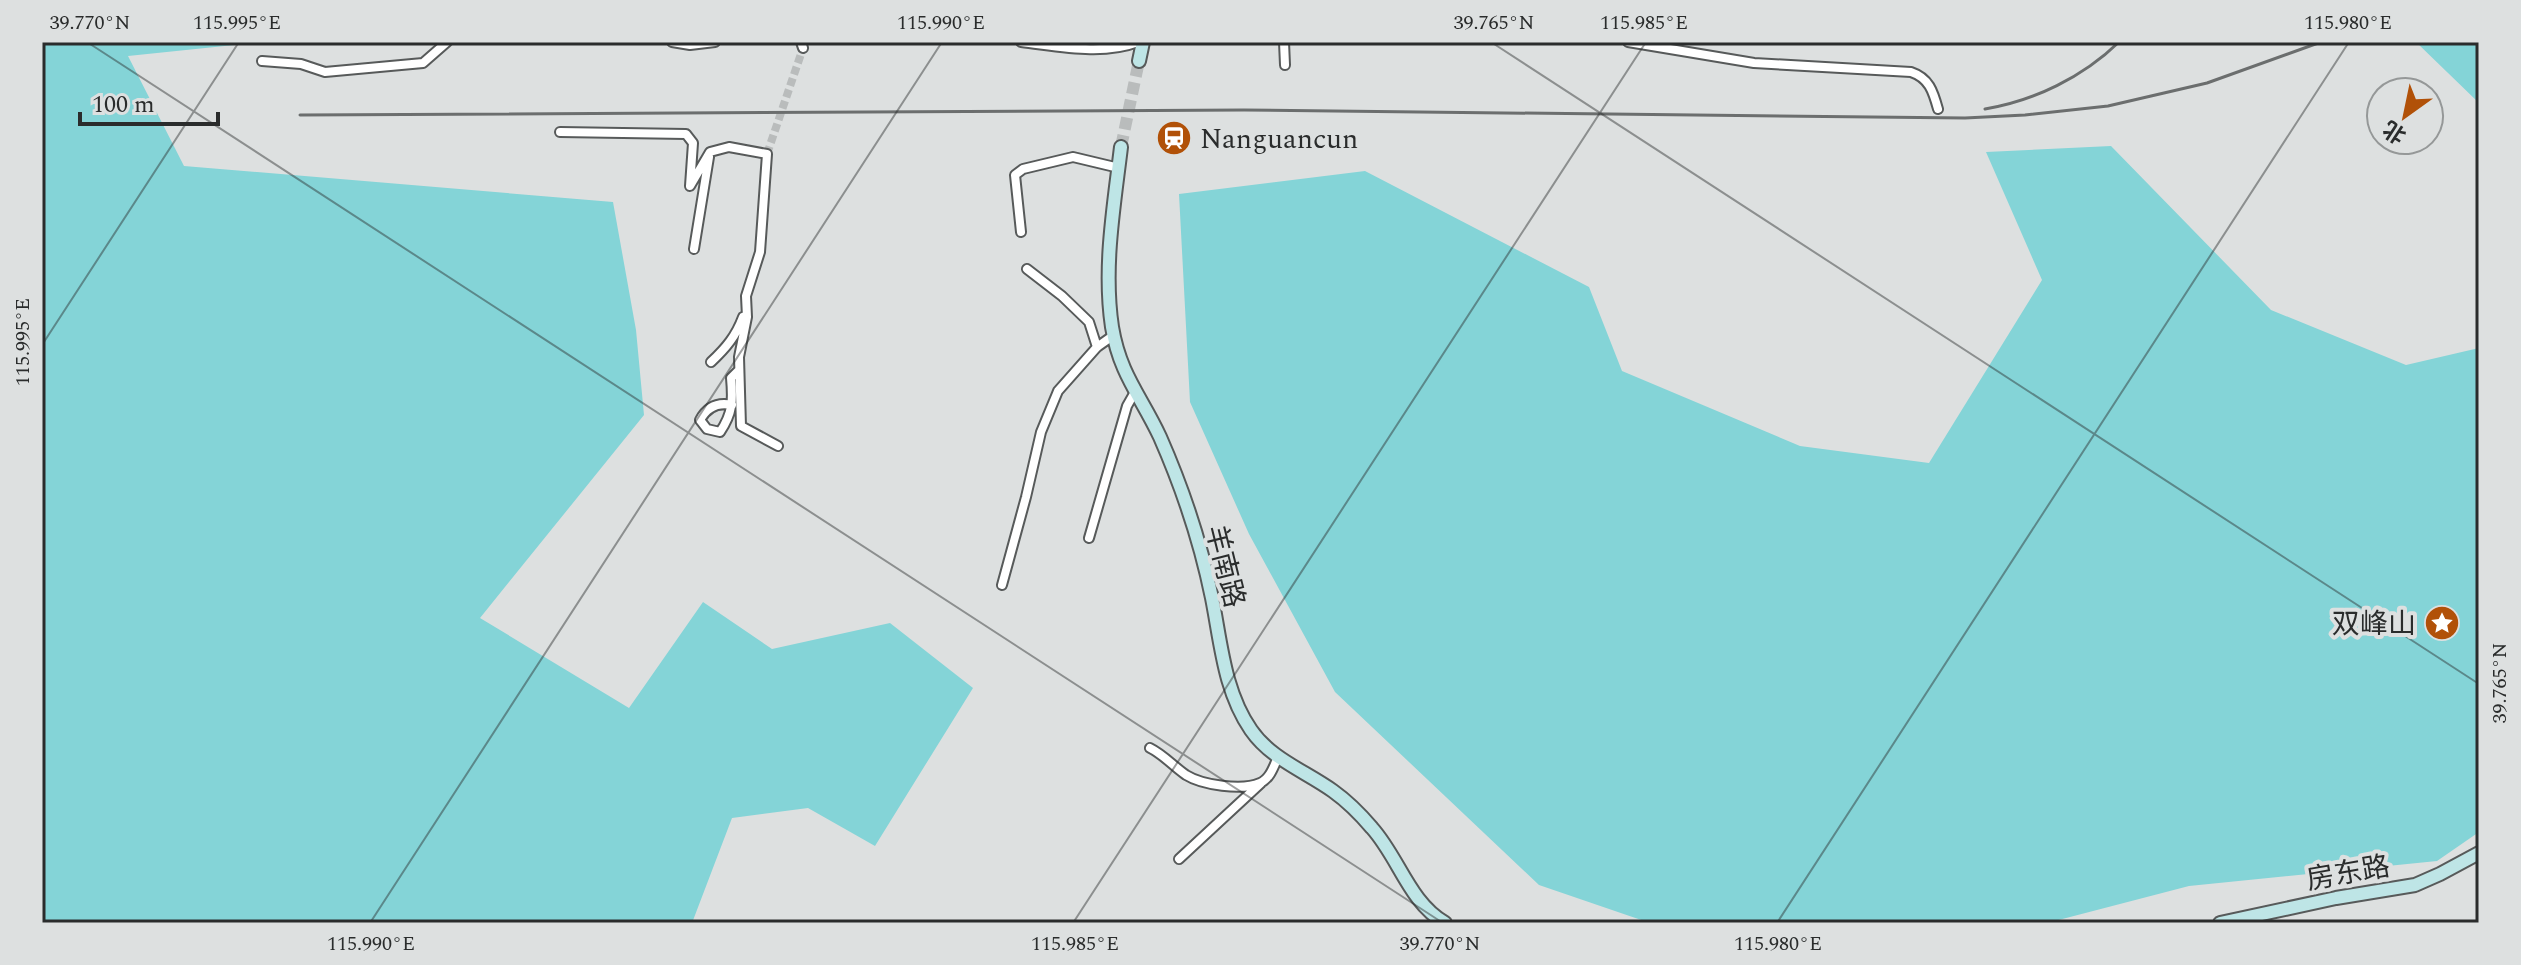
<svg xmlns="http://www.w3.org/2000/svg" width="2521" height="965" font-family="Spectral,'Noto Sans SC',serif">
<style>
.green{fill:#84d4d7}
.lines{fill:none;stroke-linecap:round;stroke-linejoin:round}
.street-tunnel{stroke:#b9bcbc;stroke-width:8;stroke-dasharray:8 4;stroke-linecap:butt}
.secondary-tunnel{stroke:#b9bcbc;stroke-width:12;stroke-dasharray:12 6;stroke-linecap:butt}
.street-casing{stroke:#575a5a;stroke-width:12}
.secondary-casing{stroke:#575a5a;stroke-width:16}
.street{stroke:#fff;stroke-width:8}
.secondary{stroke:#bee5e6;stroke-width:12}
.rail{stroke:#6b6e6e;stroke-width:3}
.ticks{fill:none;stroke:#2a2c2c;stroke-width:2;stroke-opacity:0.45}
.labels{text-anchor:middle;stroke-width:8;stroke-linejoin:round;paint-order:stroke}
.poi-label{font-size:28px;fill:#2a2c2c;stroke:#dde0e0;text-anchor:start}
.street-label{font-size:28px;fill:#2a2c2c;stroke:#dde0e0}
.neatline{fill:none;stroke:#2a2c2c;stroke-width:3}
.ticks-label{font-size:20px;text-anchor:middle;fill:#2a2c2c}
</style>
<rect width="100%" height="100%" fill="#dde0e0"/>
<!-- green -->
<path class="green" d="M 42,42 L 263,42 L 128,56 L 184,166 L 613,202 L 636,330 L 644,415 L 480,618 L 629,708 L 703,602 L 772,649 L 890,623 L 973,688 L 875,846 L 808,808 L 732,818 L 692,923 L 42,923 Z
M 2416,42 L 2479,42 L 2479,103 Z
M 2111,146 L 2271,310 L 2406,365 L 2479,348 L 2479,832 L 2437,861 L 2189,886 L 2047,923 L 1650,923 L 1539,885 L 1335,692 L 1249,534 L 1190,402 L 1179,194 L 1365,171 L 1589,287 L 1622,371 L 1800,446 L 1929,463 L 2042,280 L 1986,152 Z"/>
<g class="lines">
<!-- street-tunnel -->
<path class="street-tunnel" d="M 767,154 L 803,48"/>
<!-- secondary-tunnel -->
<path class="secondary-tunnel" d="M 1121,147 L 1139,61"/>
<!-- street casing -->
<g class="street-casing">
<path id="street" d="M 672,42 L 690,45 L 715,42
M 801,42 L 803,48
M 1021,42 C 1057,46 1102,56 1138,42
M 1284,42 L 1285,65
M 1628,42 L 1754,63 L 1911,72 C 1929,78 1933,91 1938,109
M 262,61 L 301,64 L 325,72 L 423,63 L 447,42
M 560,132 L 686,134 L 693,143 L 690,186 L 710,152 L 729,147 L 767,154 L 760,252 L 746,296 L 747,317 L 739,357 L 741,426 L 778,446
M 1021,232 L 1015,175 L 1023,169 L 1073,157 L 1119,168
M 694,249 L 709,157
M 1027,269 L 1062,296 L 1089,322 L 1097,347
M 711,362 C 726,348 736,336 743,317
M 732,405 C 718,402 707,407 700,420 L 707,429 L 720,432 C 733,413 733,400 731,378 L 739,370
M 1089,538 L 1127,406 L 1135,392
M 1002,585 L 1026,497 L 1041,432 L 1058,391 L 1097,347 L 1114,335
M 1150,748 C 1164,755 1173,766 1186,775 C 1202,785 1242,791 1260,783 C 1270,779 1274,766 1278,757
M 1179,859 L 1261,783"/>
</g>
<!-- secondary casing -->
<g class="secondary-casing">
<path id="secondary" d="M 1139,61 L 1143,42
M 1121,147 C 1114,206 1103,267 1112,327 C 1120,375 1141,396 1160,437 C 1182,487 1201,544 1212,598 C 1221,643 1224,691 1251,730 C 1271,759 1305,771 1333,791 C 1347,801 1361,815 1372,828 C 1399,858 1409,902 1445,923
M 2220,923 L 2336,898 L 2415,885 L 2440,874 L 2479,853"/>
</g>
<!-- street -->
<use href="#street" class="street"/>
<!-- secondary -->
<use href="#secondary" class="secondary"/>
<!-- rail -->
<path class="rail" d="M 1985,109 C 2034,101 2083,77 2119,42
M 300,115 L 1244,110 L 1965,118 L 2025,115 L 2108,106 L 2207,83 L 2321,42"/>
</g>
<!-- ticks -->
<path class="ticks" d="M 87,42 L 1443,923M 1491,42 L 2479,684M 42,345 L 239,42M 370,923 L 942,42M 1073,923 L 1646,42M 1777,923 L 2349,42"/>
<!-- icons -->
<defs>
<g id="station-disc" transform="scale(1.8)"><circle r="9.5" fill="#b15108" stroke="#dde0e0"/><path d="M-3-6H3Q5-6 5-4V2Q5 4 3 4L4.5 6H3L1.5 4h-3L-3 6H-4.5L-3 4Q-5 4-5 2V-4Q-5-6-3-6ZM-3.5-4v3h7v-3ZM-3.5 1v1.5H-2V1ZM2 1v1.5H3.5V1Z" fill="#fff"/></g>
<g id="sight-disc" transform="scale(1.8)"><circle r="9.5" fill="#b15108" stroke="#dde0e0"/><path d="M0-6L1.8-2.2L6-1.7L2.9 1.2L3.7 5.4L0 3.3L-3.7 5.4L-2.9 1.2L-6-1.7L-1.8-2.2Z" fill="#fff"/></g>
</defs>
<g fill-rule="evenodd">
<use href="#station-disc" x="1174" y="138"/>
<use href="#sight-disc" x="2442" y="623"/>
</g>
<g class="labels">
<!-- poi labels -->
<g class="poi-label">
<text x="1200" y="148">Nanguancun</text>
<text x="2416" y="633" text-anchor="end">双峰山</text>
</g>
<!-- street labels -->
<g class="street-label">
<text transform="translate(1226 566) rotate(76)" y="10">羊南路</text>
<text transform="translate(2348 872) rotate(-10)" y="10">房东路</text>
</g>
</g>
<!-- border -->
<rect width="2521" height="965" fill="none" stroke="#dde0e0" stroke-width="88"/>
<!-- north arrow -->
<g transform="translate(2405 116) rotate(213)"><circle r="38" fill="#dde0e0" stroke="#959898" stroke-width="2"/>
<path d="M0-6L14 30L0 20L-14 30Z" fill="#b15108"/>
<text y="-12" font-size="22" font-weight="bold" text-anchor="middle" fill="#2a2c2c">北</text>
</g>
<!-- scale -->
<path d="M80 112v12h138v-12" fill="none" stroke="#2a2c2c" stroke-width="4"/>
<text x="92" y="112" font-size="24" fill="#2a2c2c" stroke="#dde0e0" stroke-width="6" paint-order="stroke">100 m</text>
<rect x="44" y="44" width="2433" height="877" class="neatline"/>
<g class="ticks-label">
<text x="90" y="29">39.770°N</text>
<text x="237" y="29">115.995°E</text>
<text x="941" y="29">115.990°E</text>
<text x="1494" y="29">39.765°N</text>
<text x="1644" y="29">115.985°E</text>
<text x="2348" y="29">115.980°E</text>
<text transform="translate(22 342) rotate(-90)" y="7">115.995°E</text>
<text transform="translate(2499 683) rotate(-90)" y="7">39.765°N</text>
<text x="371" y="950">115.990°E</text>
<text x="1075" y="950">115.985°E</text>
<text x="1440" y="950">39.770°N</text>
<text x="1778" y="950">115.980°E</text>
</g>
</svg>
